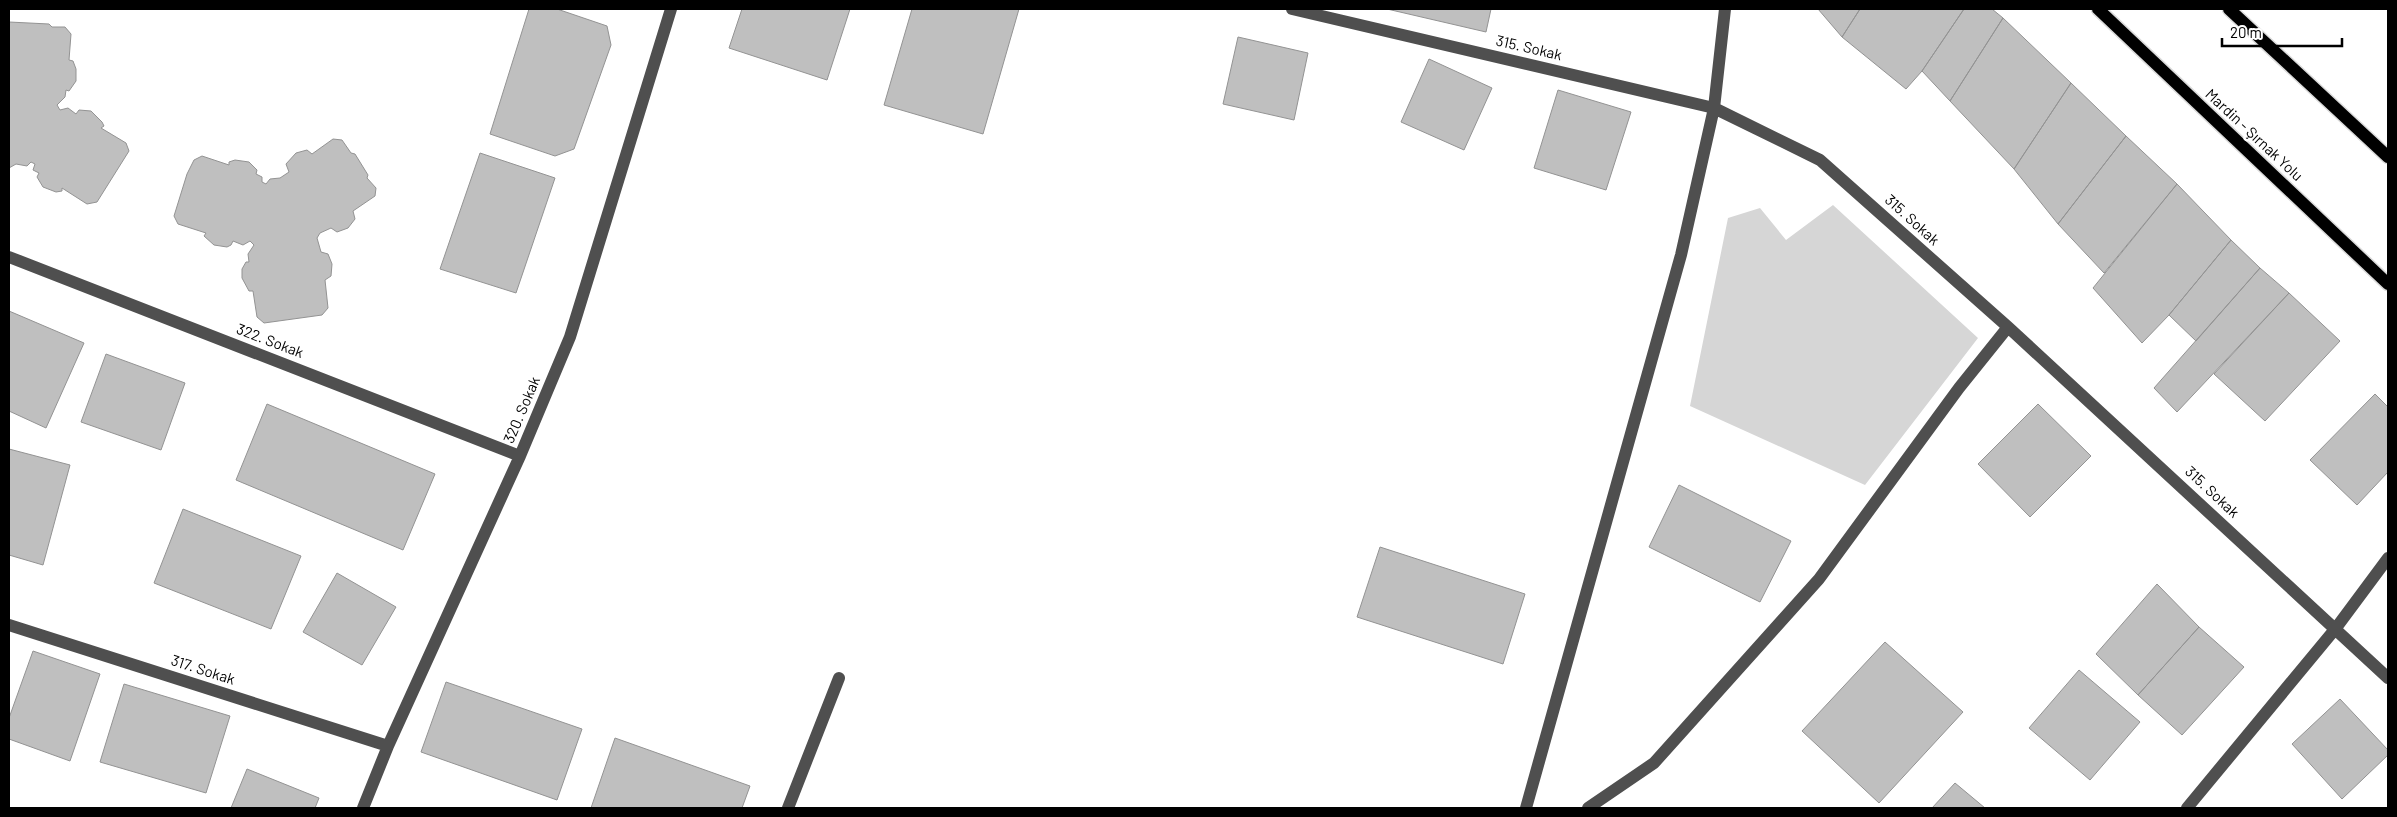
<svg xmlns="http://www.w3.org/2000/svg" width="2397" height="817" font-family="Barlow,sans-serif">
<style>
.green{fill:#d6d6d6}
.building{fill:#bfbfbf;stroke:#939393}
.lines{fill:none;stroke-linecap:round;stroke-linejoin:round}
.major-casing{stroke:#dbdbdb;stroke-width:15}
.minor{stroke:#4f4f4f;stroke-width:12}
.major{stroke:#000;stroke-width:12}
.labels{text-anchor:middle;stroke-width:5;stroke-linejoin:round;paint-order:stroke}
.street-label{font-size:15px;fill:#000;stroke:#fff}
</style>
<rect width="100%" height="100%" fill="#fff"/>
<!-- green -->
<path class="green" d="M 1833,205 L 1978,338 L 1865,485 L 1690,406 L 1728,218 L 1760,208 L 1786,240 Z"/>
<!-- building -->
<path class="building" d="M 529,9 L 557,9 L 607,26 L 611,45 L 574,149 L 555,156 L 490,134 Z
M 742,9 L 850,9 L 827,80 L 729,48 Z
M 912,9 L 1019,9 L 983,134 L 884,105 Z
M 1387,9 L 1491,9 L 1486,32 Z
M 1818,9 L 1860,9 L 1842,37 Z
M 1860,9 L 1964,9 L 1922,71 L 1906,89 L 1842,37 Z
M 1964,9 L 1992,9 L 2003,18 L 1950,101 L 1922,71 Z
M 2003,18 L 2071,83 L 2014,169 L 1950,101 Z
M 9,22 L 49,24 L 52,27 L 65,27 L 71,34 L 69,60 L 73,61 L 76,69 L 76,81 L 69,91 L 66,90 L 65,97 L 57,105 L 60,110 L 68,108 L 76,114 L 79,110 L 91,111 L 102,122 L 104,126 L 101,128 L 126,143 L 129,151 L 97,202 L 87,204 L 62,188 L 62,191 L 56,192 L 43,187 L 37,177 L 39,173 L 33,170 L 35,164 L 31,162 L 27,166 L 16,164 L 9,168 Z
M 1238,37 L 1308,53 L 1294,120 L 1223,104 Z
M 1429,59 L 1492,88 L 1464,150 L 1401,122 Z
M 2071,83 L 2126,136 L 2058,224 L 2014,169 Z
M 1558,90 L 1631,112 L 1606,190 L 1534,168 Z
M 2126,136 L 2177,184 L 2104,273 L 2058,224 Z
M 333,139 L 342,140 L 351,153 L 355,154 L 368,175 L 367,178 L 376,188 L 375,196 L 353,211 L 355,219 L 348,228 L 337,232 L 331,228 L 320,233 L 317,238 L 321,252 L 328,254 L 332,264 L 331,276 L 325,280 L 328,308 L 322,315 L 264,323 L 257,317 L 253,291 L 249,291 L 242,278 L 242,269 L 246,262 L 249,262 L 248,254 L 254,245 L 250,241 L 243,245 L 233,241 L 231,245 L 227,247 L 214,245 L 204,236 L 206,233 L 178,224 L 174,216 L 187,174 L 194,160 L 202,156 L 229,165 L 229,162 L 235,160 L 249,162 L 257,170 L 256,174 L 262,177 L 262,182 L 266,184 L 270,179 L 280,178 L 289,172 L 286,164 L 296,153 L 307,150 L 312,154 Z
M 480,153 L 555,178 L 516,293 L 440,269 Z
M 2177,184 L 2231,240 L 2169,315 L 2142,343 L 2093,288 Z
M 2231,240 L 2260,268 L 2196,341 L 2169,315 Z
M 2260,268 L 2289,293 L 2177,412 L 2154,388 Z
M 2289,293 L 2340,341 L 2265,421 L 2214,374 Z
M 9,311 L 84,343 L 46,428 L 9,411 Z
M 106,354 L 185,383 L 161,450 L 81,422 Z
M 2375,394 L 2388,407 L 2388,472 L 2357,505 L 2310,460 Z
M 267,404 L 435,474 L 403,550 L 236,480 Z
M 2038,404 L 2091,456 L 2030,517 L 1978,464 Z
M 9,449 L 70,465 L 43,565 L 9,555 Z
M 1679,485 L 1791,541 L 1760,602 L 1649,547 Z
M 183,509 L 301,556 L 271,629 L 154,583 Z
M 1380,547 L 1525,594 L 1503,664 L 1357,617 Z
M 337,573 L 396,607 L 362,665 L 303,632 Z
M 2157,584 L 2199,627 L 2138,695 L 2096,654 Z
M 2199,627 L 2244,667 L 2182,735 L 2138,695 Z
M 1885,642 L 1963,712 L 1879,803 L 1802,731 Z
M 33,651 L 100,674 L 70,761 L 9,739 L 9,718 Z
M 2079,670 L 2140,722 L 2090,780 L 2029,728 Z
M 446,682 L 582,729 L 557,800 L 421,752 Z
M 124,684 L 230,716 L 206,793 L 100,762 Z
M 2340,699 L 2388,750 L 2388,755 L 2342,799 L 2292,744 Z
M 615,738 L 750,786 L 742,808 L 591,808 Z
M 247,769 L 319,798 L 315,808 L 231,808 Z
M 1955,783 L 1985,808 L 1932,808 Z"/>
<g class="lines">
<!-- major casing -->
<g class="major-casing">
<path id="major" d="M 2098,9 L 2388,284
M 2229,9 L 2388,157"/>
</g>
<!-- minor -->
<path class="minor" d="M 1292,9 L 1714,108 L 1820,160 L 2008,327 L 2388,678
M 9,257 L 520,456
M 9,625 L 388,746
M 363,808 L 388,746 L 520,456 L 570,337 L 671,9
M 788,808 L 839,678
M 1526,808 L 1681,255 L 1714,108 L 1725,9
M 1588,808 L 1654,763 L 1819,579 L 1959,388 L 2008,327
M 2187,808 L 2336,628 L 2388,558"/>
<!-- major -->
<use href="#major" class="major"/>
</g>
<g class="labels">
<!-- street labels -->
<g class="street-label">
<text transform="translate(1529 48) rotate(13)" y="5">315. Sokak</text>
<text transform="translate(2254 135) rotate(43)" y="5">Mardin - Şırnak Yolu</text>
<text transform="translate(1912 220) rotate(42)" y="5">315. Sokak</text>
<text transform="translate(270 341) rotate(21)" y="5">322. Sokak</text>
<text transform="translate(522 410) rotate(-67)" y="5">320. Sokak</text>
<text transform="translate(2212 492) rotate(43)" y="5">315. Sokak</text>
<text transform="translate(203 670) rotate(18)" y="5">317. Sokak</text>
</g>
</g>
<!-- border -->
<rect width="2397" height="817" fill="none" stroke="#000000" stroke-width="20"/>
<!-- scale -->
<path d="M2222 38v8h120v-8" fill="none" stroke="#000000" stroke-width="2.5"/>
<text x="2230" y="38" font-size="15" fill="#000000" stroke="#ffffff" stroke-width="4" paint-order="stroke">20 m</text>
</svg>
